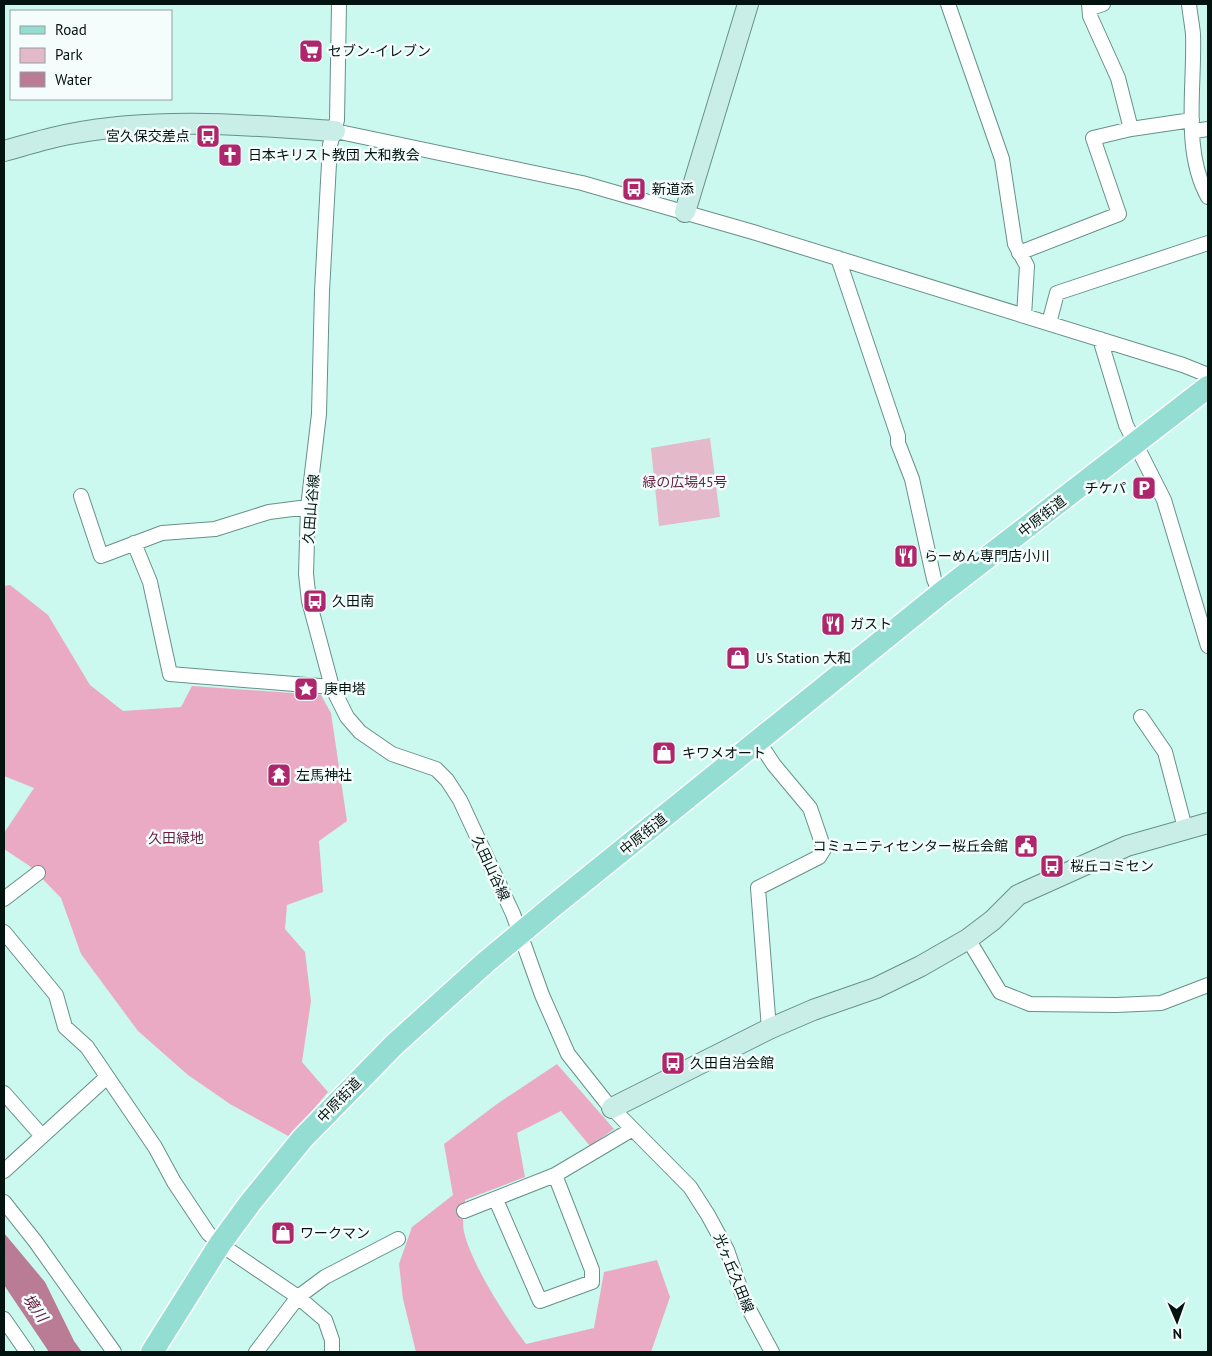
<svg xmlns="http://www.w3.org/2000/svg" width="1212" height="1356" font-family="'PT Sans','Noto Sans JP',sans-serif">
<style>
.green{fill:#e4b9c9}
.forest{fill:#ebaac3}
.water{fill:#b97c94}
.lines{fill:none;stroke-linecap:round;stroke-linejoin:round}
.street-casing{stroke:#669189;stroke-width:16}
.secondary-casing{stroke:#669189;stroke-width:22}
.primary-casing{stroke:#fff;stroke-width:25}
.street{stroke:#fff;stroke-width:14}
.secondary{stroke:#c9eee8;stroke-width:20}
.primary{stroke:#93ddd2;stroke-width:22}
.labels{text-anchor:middle;stroke-width:5;stroke-linejoin:round;paint-order:stroke}
.poi-label{font-size:14px;fill:#031310;stroke:#f4fdfb;text-anchor:start}
.park-label{font-size:14px;fill:#691e42;stroke:#f4fdfb}
.street-label{font-size:14px;fill:#031310;stroke:#f4fdfb}
.water-label{font-size:15px;font-style:italic;fill:#651b3f;stroke:#f4fdfb}
</style>
<rect width="100%" height="100%" fill="#cbf9ef"/>
<!-- green -->
<path class="green" d="M 710,438 L 720,517 L 659,526 L 651,448 Z"/>
<!-- forest -->
<path class="forest" d="M 10,585 L 48,615 L 90,685 L 123,711 L 181,707 L 192,686 L 321,695 L 331,713 L 347,821 L 319,841 L 323,892 L 287,905 L 285,929 L 305,952 L 311,1001 L 302,1062 L 328,1092 L 290,1137 L 230,1104 L 188,1075 L 138,1031 L 81,954 L 61,898 L 31,867 L 4,849 L 4,833 L 34,788 L 4,776 L 4,586 Z
M 557,1064 L 614,1129 L 590,1146 L 561,1111 L 517,1133 L 525,1177 L 465,1200 C 464,1210 462,1222 464,1232 C 472,1265 505,1316 526,1344 L 594,1328 L 604,1272 L 657,1260 L 670,1297 L 651,1352 L 416,1352 L 403,1299 L 399,1264 L 412,1227 L 453,1195 L 444,1144 L 497,1104 Z"/>
<!-- water -->
<path class="water" d="M 4,1233 L 45,1282 L 74,1341 L 82,1352 L 49,1352 L 4,1285 Z"/>
<g class="lines">
<!-- street casing -->
<g class="street-casing">
<path id="street" d="M 339,4 L 337,120 L 330,145 L 322,291 L 319,414 L 308,507 L 306,574 L 309,601 L 332,687 L 347,717 L 360,732 L 392,754 L 436,769 L 447,780 L 460,800 L 513,914 L 542,995 L 568,1054 L 606,1102 L 690,1187 L 708,1215 L 727,1250 L 745,1302 L 772,1352
M 948,4 L 1002,159 L 1015,244 L 1027,266 L 1024,316
M 1089,4 L 1090,16 L 1118,78 L 1131,129 L 1192,120
M 1189,4 C 1190,14 1192,24 1193,34 C 1195,86 1182,151 1208,197
M 1091,8 L 1103,4
M 335,131 L 582,183 L 753,232 L 1183,365 L 1208,375
M 1194,131 L 1208,129
M 1019,253 L 1119,214 L 1093,138 L 1131,129
M 838,258 L 898,436 L 898,443 L 912,479 L 934,579 L 940,594
M 1049,323 L 1057,293 L 1208,243
M 1100,339 L 1126,425 L 1164,500 L 1208,646
M 81,496 L 101,556 L 162,533 L 215,529 L 269,512 L 308,507
M 134,543 L 150,582 L 170,674 L 332,687
M 1141,717 L 1165,752 L 1185,828
M 758,741 L 774,765 L 810,808 L 824,849 L 819,857 L 758,888 L 769,1029
M 4,899 L 38,873
M 4,932 L 56,995 L 65,1027 L 87,1047 L 155,1147 L 174,1182 L 208,1233 L 220,1244 L 298,1297 L 325,1320 L 332,1340 L 332,1352
M 968,939 L 1000,992 L 1030,1004 L 1116,1005 L 1161,1003 L 1208,985
M 4,1093 L 42,1136
M 4,1171 L 107,1077
M 496,1200 L 540,1301 L 592,1282 L 592,1270 L 555,1175
M 4,1202 L 35,1241 L 114,1352
M 464,1211 L 555,1175 L 631,1130
M 4,1319 L 27,1352
M 256,1352 L 298,1297 L 325,1277 L 398,1239"/>
</g>
<!-- secondary casing -->
<g class="secondary-casing">
<path id="secondary" d="M 4,151 C 26,145 48,138 70,134 C 158,117 247,125 335,131
M 685,212 L 748,4
M 612,1108 L 769,1029 L 813,1010 L 876,988 L 921,966 L 968,939 L 993,920 L 1018,895 L 1127,846 L 1208,823"/>
</g>
<!-- primary casing -->
<g class="primary-casing">
<path id="primary" d="M 152,1352 L 220,1244 L 250,1203 L 303,1138 L 395,1044 L 486,962 L 552,907 L 940,594 L 1208,387"/>
</g>
<!-- street -->
<use href="#street" class="street"/>
<!-- secondary -->
<use href="#secondary" class="secondary"/>
<!-- primary -->
<use href="#primary" class="primary"/>
</g>
<!-- icons -->
<defs>
<g id="supermarket-square" transform="scale(1.25)"><rect x="-9" y="-9" width="18" height="18" rx="4" fill="#ae276c" stroke="#f4fdfb"/><path d="M-6-5.5h2.5l.6 2H6L4.5 2H-2.5L-4.4-4H-6ZM-1.5 3.2a1.3 1.3 0 1 0 .1 0ZM3 3.2a1.3 1.3 0 1 0 .1 0Z" fill="#fff"/></g>
<g id="bus-square" transform="scale(1.25)"><rect x="-9" y="-9" width="18" height="18" rx="4" fill="#ae276c" stroke="#f4fdfb"/><path d="M-5-6H5V4H4V6H2V4H-2V6H-4V4H-5ZM-3.5-4V0h7V-4ZM-3.5 1.2v1.5H-2V1.2ZM2 1.2v1.5H3.5V1.2Z" fill="#fff"/></g>
<g id="church-square" transform="scale(1.25)"><rect x="-9" y="-9" width="18" height="18" rx="4" fill="#ae276c" stroke="#f4fdfb"/><path d="M-1.2-6h2.4v3.5h3.3v2.4h-3.3V6h-2.4V-.1h-3.3v-2.4h3.3Z" fill="#fff"/></g>
<g id="parking-square" transform="scale(1.25)"><rect x="-9" y="-9" width="18" height="18" rx="4" fill="#ae276c" stroke="#f4fdfb"/><path d="M-3.5-5.5H1a3.5 3.5 0 0 1 0 7H-1V5.5H-3.5ZM-1-3.4V-.6H.8a1.4 1.4 0 0 0 0-2.8Z" fill="#fff"/></g>
<g id="restaurant-square" transform="scale(1.25)"><rect x="-9" y="-9" width="18" height="18" rx="4" fill="#ae276c" stroke="#f4fdfb"/><path d="M-5-6h1v4h1v-4h1v4h1v-4h1v5L-1.5 .5V6h-2V.5L-5-1ZM5-6V6H3V1.5H1.5Q1.5-4 5-6Z" fill="#fff"/></g>
<g id="shop-square" transform="scale(1.25)"><rect x="-9" y="-9" width="18" height="18" rx="4" fill="#ae276c" stroke="#f4fdfb"/><path d="M-5-2.5h2.3a2.7 3.5 0 0 1 5.4 0H5L5.5 6h-11ZM-1.5-2.5h3a1.5 2.3 0 0 0-3 0Z" fill="#fff"/></g>
<g id="sight-square" transform="scale(1.25)"><rect x="-9" y="-9" width="18" height="18" rx="4" fill="#ae276c" stroke="#f4fdfb"/><path d="M0-6L1.8-2.2L6-1.7L2.9 1.2L3.7 5.4L0 3.3L-3.7 5.4L-2.9 1.2L-6-1.7L-1.8-2.2Z" fill="#fff"/></g>
<g id="temple-square" transform="scale(1.25)"><rect x="-9" y="-9" width="18" height="18" rx="4" fill="#ae276c" stroke="#f4fdfb"/><path d="M0-6L5-2H3V0L6.5 2.5H4V6H1.5V3h-3V6H-4V2.5H-6.5L-3 0V-2H-5Z" fill="#fff"/></g>
<g id="civic-square" transform="scale(1.25)"><rect x="-9" y="-9" width="18" height="18" rx="4" fill="#ae276c" stroke="#f4fdfb"/><path d="M-.6-6.5H3V-4.5H.6V-3L4-1V1h2V6H-6V1h2V-1L-.6-3ZM-1.2 2.5V6h2.4V2.5Z" fill="#fff"/></g>
</defs>
<g fill-rule="evenodd">
<use href="#supermarket-square" x="311" y="51"/>
<use href="#bus-square" x="208" y="136"/>
<use href="#church-square" x="230" y="155"/>
<use href="#bus-square" x="634" y="189"/>
<use href="#parking-square" x="1144" y="488"/>
<use href="#restaurant-square" x="906" y="556"/>
<use href="#bus-square" x="315" y="601"/>
<use href="#restaurant-square" x="833" y="624"/>
<use href="#shop-square" x="738" y="658"/>
<use href="#sight-square" x="306" y="689"/>
<use href="#shop-square" x="664" y="753"/>
<use href="#temple-square" x="279" y="775"/>
<use href="#civic-square" x="1026" y="846"/>
<use href="#bus-square" x="1052" y="866"/>
<use href="#bus-square" x="673" y="1063"/>
<use href="#shop-square" x="283" y="1233"/>
</g>
<g class="labels">
<!-- poi labels -->
<g class="poi-label">
<text x="328" y="56">セブン-イレブン</text>
<text x="190" y="141" text-anchor="end">宮久保交差点</text>
<text x="248" y="160">日本キリスト教団 大和教会</text>
<text x="652" y="194">新道添</text>
<text x="1126" y="493" text-anchor="end">チケパ</text>
<text x="924" y="561">らーめん専門店小川</text>
<text x="332" y="606">久田南</text>
<text x="850" y="629">ガスト</text>
<text x="756" y="663">U’s Station 大和</text>
<text x="324" y="694">庚申塔</text>
<text x="682" y="758">キワメオート</text>
<text x="296" y="780">左馬神社</text>
<text x="1008" y="851" text-anchor="end">コミュニティセンター桜丘会館</text>
<text x="1070" y="871">桜丘コミセン</text>
<text x="690" y="1068">久田自治会館</text>
<text x="300" y="1238">ワークマン</text>
</g>
<!-- park labels -->
<g class="park-label">
<text x="685" y="487">緑の広場45号</text>
<text x="176" y="843">久田緑地</text>
</g>
<!-- street labels -->
<g class="street-label">
<text transform="translate(311 509) rotate(-85)" y="5">久田山谷線</text>
<text transform="translate(1042 516) rotate(-38)" y="5">中原街道</text>
<text transform="translate(643 834) rotate(-39)" y="5">中原街道</text>
<text transform="translate(491 868) rotate(65)" y="5">久田山谷線</text>
<text transform="translate(339 1100) rotate(-46)" y="5">中原街道</text>
<text transform="translate(734 1273) rotate(68)" y="5">光ヶ丘久田線</text>
</g>
<!-- water labels -->
<g class="water-label">
<text transform="translate(35 1308) rotate(54)" y="5">境川</text>
</g>
</g>
<!-- border -->
<rect width="1212" height="1356" fill="none" stroke="#031310" stroke-width="10"/>
<!-- legend -->
<rect x="10" y="10" width="162" height="90" fill="#f4fdfb" stroke="#949f9d"/>
<rect x="20" y="26" width="25" height="8" fill="#93ddd2" stroke="#949f9d"/>
<text x="55" y="35" font-size="15" fill="#031310">Road</text>
<rect x="20" y="48" width="25" height="15" fill="#e4b9c9" stroke="#949f9d"/>
<text x="55" y="60" font-size="15" fill="#031310">Park</text>
<rect x="20" y="72" width="25" height="15" fill="#b97c94" stroke="#949f9d"/>
<text x="55" y="85" font-size="15" fill="#031310">Water</text>
<!-- north arrow -->
<g transform="translate(1177 1321) rotate(178)" stroke="#f4fdfb" stroke-width="4" paint-order="stroke">
<path d="M0-4L9 19L0 12L-9 19Z" fill="#031310"/>
<text y="-8" font-size="14" font-weight="bold" text-anchor="middle" fill="#031310">N</text>
</g>
</svg>
